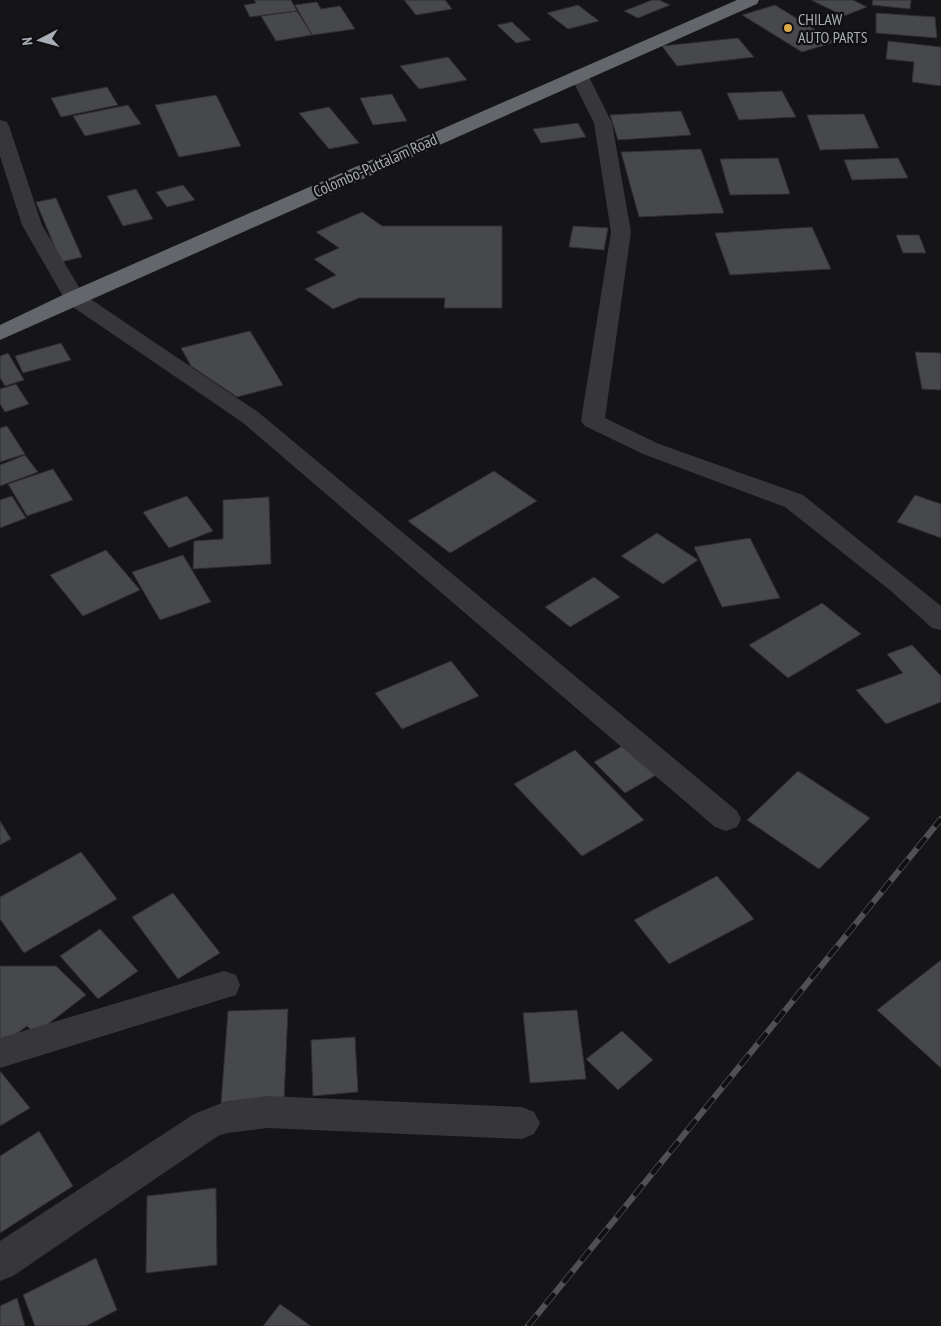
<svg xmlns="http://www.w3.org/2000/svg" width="941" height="1326" font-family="'PT Sans Narrow',sans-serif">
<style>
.building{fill:#47484b;stroke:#2f2f32}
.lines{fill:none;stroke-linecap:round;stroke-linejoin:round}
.street{fill:#37373b;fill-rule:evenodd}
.highway{fill:#63666b;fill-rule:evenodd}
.rail-casing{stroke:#505156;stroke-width:6}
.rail{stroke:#101012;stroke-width:4.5;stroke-dasharray:14;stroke-linecap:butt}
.poi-dot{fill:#daa94a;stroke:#101012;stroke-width:2}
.labels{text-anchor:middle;stroke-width:4.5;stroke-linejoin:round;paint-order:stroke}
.far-poi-label{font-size:16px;fill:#a9adb5;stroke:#101012;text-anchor:start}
.far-street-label{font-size:16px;fill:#a9adb5;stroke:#101012}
</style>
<rect width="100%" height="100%" fill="#151517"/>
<!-- building -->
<path class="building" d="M 254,0 L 291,0 L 297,11 L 250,17 L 244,5 L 256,3 Z
M 404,0 L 445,0 L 452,9 L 416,15 Z
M 652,0 L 659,0 L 670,5 L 638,18 L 624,11 Z
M 811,0 L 853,0 L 867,7 L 844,16 Z
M 873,0 L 911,0 L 910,9 L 872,5 Z
M 317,2 L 321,9 L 340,6 L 355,29 L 312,35 L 295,5 Z
M 578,5 L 599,21 L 568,29 L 547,13 Z
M 775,5 L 835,42 L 802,52 L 742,15 Z
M 297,11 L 312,35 L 276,41 L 261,16 Z
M 876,13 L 935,17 L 937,38 L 876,33 Z
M 512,22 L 531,40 L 516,43 L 497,25 Z
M 738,38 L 754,57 L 677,66 L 662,46 Z
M 888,41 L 941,47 L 941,86 L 912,82 L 914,62 L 886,59 Z
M 448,57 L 467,80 L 419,89 L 400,66 Z
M 107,87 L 118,105 L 61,117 L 51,98 Z
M 782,91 L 796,117 L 739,120 L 727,93 Z
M 392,94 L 407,121 L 373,125 L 360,98 Z
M 216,95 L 241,146 L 179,157 L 155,105 Z
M 128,105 L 141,124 L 85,136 L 73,116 Z
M 329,107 L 359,143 L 329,149 L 299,113 Z
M 681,111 L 691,135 L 618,140 L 610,115 Z
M 864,114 L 879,148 L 820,150 L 807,115 Z
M 578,123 L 586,137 L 541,143 L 533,129 Z
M 701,149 L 724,213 L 639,217 L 621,152 Z
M 778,158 L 790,194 L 730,195 L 720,159 Z
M 898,158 L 908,178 L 852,180 L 844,160 Z
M 183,185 L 195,200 L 167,207 L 156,192 Z
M 136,189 L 153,219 L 123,226 L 107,196 Z
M 56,198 L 82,257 L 61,262 L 36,202 Z
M 362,212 L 382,226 L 502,226 L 502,308 L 444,308 L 445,298 L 359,298 L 333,309 L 305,289 L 336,275 L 314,259 L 339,248 L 316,232 Z
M 573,226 L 608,228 L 604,250 L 569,247 Z
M 812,227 L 831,269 L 730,275 L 715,233 Z
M 896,235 L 919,235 L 926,253 L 903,253 Z
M 250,331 L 283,385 L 237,397 L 191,366 L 181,348 Z
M 61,343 L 71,360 L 23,373 L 15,356 Z
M 915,352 L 941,353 L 941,390 L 922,389 Z
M 8,353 L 24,380 L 5,386 L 0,378 L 0,356 Z
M 16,384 L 29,404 L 5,412 L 0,404 L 0,389 Z
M 7,426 L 25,454 L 0,462 L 0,428 Z
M 25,455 L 38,472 L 0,486 L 0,465 Z
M 53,469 L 73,500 L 27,516 L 8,484 Z
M 494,471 L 537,501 L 450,553 L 408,521 Z
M 915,495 L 941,504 L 941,538 L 897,522 Z
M 12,496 L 26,518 L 0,528 L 0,500 Z
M 187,496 L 213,531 L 169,548 L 143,512 Z
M 269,497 L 271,564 L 193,569 L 194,541 L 223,539 L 223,500 Z
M 657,533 L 698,560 L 663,584 L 621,556 Z
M 750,538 L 780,598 L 722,607 L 694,547 Z
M 106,550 L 140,590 L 83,616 L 50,575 Z
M 183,555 L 211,602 L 160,620 L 132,572 Z
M 594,577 L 620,597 L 570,627 L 545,607 Z
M 822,603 L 861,634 L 788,678 L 749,645 Z
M 912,645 L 941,676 L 941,702 L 886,724 L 856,690 L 903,673 L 887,654 Z
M 451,661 L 479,696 L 402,729 L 375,693 Z
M 626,744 L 658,774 L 625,793 L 594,762 Z
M 575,750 L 644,820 L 582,856 L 514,784 Z
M 798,771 L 870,818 L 819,869 L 747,820 Z
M 0,821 L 11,839 L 0,845 Z
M 81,852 L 117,899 L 24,953 L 0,919 L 0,897 Z
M 717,876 L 754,919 L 669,964 L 634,920 Z
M 173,893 L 220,953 L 178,979 L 132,917 Z
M 100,929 L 138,971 L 98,999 L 60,956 Z
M 941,960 L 941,1068 L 877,1010 Z
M 0,966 L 56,966 L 86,995 L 35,1034 L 27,1026 L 0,1046 Z
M 288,1009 L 284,1101 L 221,1103 L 228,1011 Z
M 577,1010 L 586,1079 L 530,1083 L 523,1013 Z
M 622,1031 L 653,1060 L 618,1090 L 586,1059 Z
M 355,1037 L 358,1092 L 313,1096 L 311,1040 Z
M 0,1071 L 30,1108 L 0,1126 Z
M 39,1131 L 73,1186 L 0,1233 L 0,1156 Z
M 216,1188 L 217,1265 L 146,1273 L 147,1196 Z
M 96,1258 L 117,1310 L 86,1326 L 35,1326 L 23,1295 Z
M 17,1298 L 25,1326 L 0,1326 L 0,1306 Z
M 280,1304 L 311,1326 L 263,1326 Z"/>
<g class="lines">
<!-- street -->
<path class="street" d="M 579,70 L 585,71 L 588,75 L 612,123 L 631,232 L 605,418 L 659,444 L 803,495 L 941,606 L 941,630 L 932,628 L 891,591 L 785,507 L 643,454 L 585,426 L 581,421 L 611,232 L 594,123 L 570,75 L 573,71 Z
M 0,120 L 7,122 L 9,126 L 42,225 L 83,294 L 258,412 L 737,811 L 741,819 L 737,827 L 726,831 L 715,827 L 242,422 L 67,303 L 22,225 L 0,156 Z
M 224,971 L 236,975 L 240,985 L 236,995 L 0,1068 L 0,1038 Z
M 267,1096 L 522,1107 L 534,1112 L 540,1123 L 534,1134 L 522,1139 L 267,1128 L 227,1133 L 218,1136 L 13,1276 L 0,1281 L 0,1241 L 194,1114 L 227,1101 Z"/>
<!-- highway -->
<path class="highway" d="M 737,0 L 759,0 L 757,4 L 0,340 L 0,325 L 67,293 Z"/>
<!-- rail casing -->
<g class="rail-casing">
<path id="rail" d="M 528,1326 L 941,819"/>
</g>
<!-- rail -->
<use href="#rail" class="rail"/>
</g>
<!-- markers -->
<circle class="poi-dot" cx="788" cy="28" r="5"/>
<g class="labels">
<!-- far-poi labels -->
<g class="far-poi-label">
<text x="798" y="25">CHILAW<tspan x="798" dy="18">AUTO PARTS</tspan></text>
</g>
<!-- far-street labels -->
<g class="far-street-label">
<text transform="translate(375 165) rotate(-24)" y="6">Colombo-Puttalam Road</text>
</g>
</g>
<!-- north arrow -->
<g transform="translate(40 40) rotate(264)" stroke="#101012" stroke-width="4" paint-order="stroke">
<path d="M0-4L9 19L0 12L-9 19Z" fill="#a9adb5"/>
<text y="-8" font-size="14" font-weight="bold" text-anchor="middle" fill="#a9adb5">N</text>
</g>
</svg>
